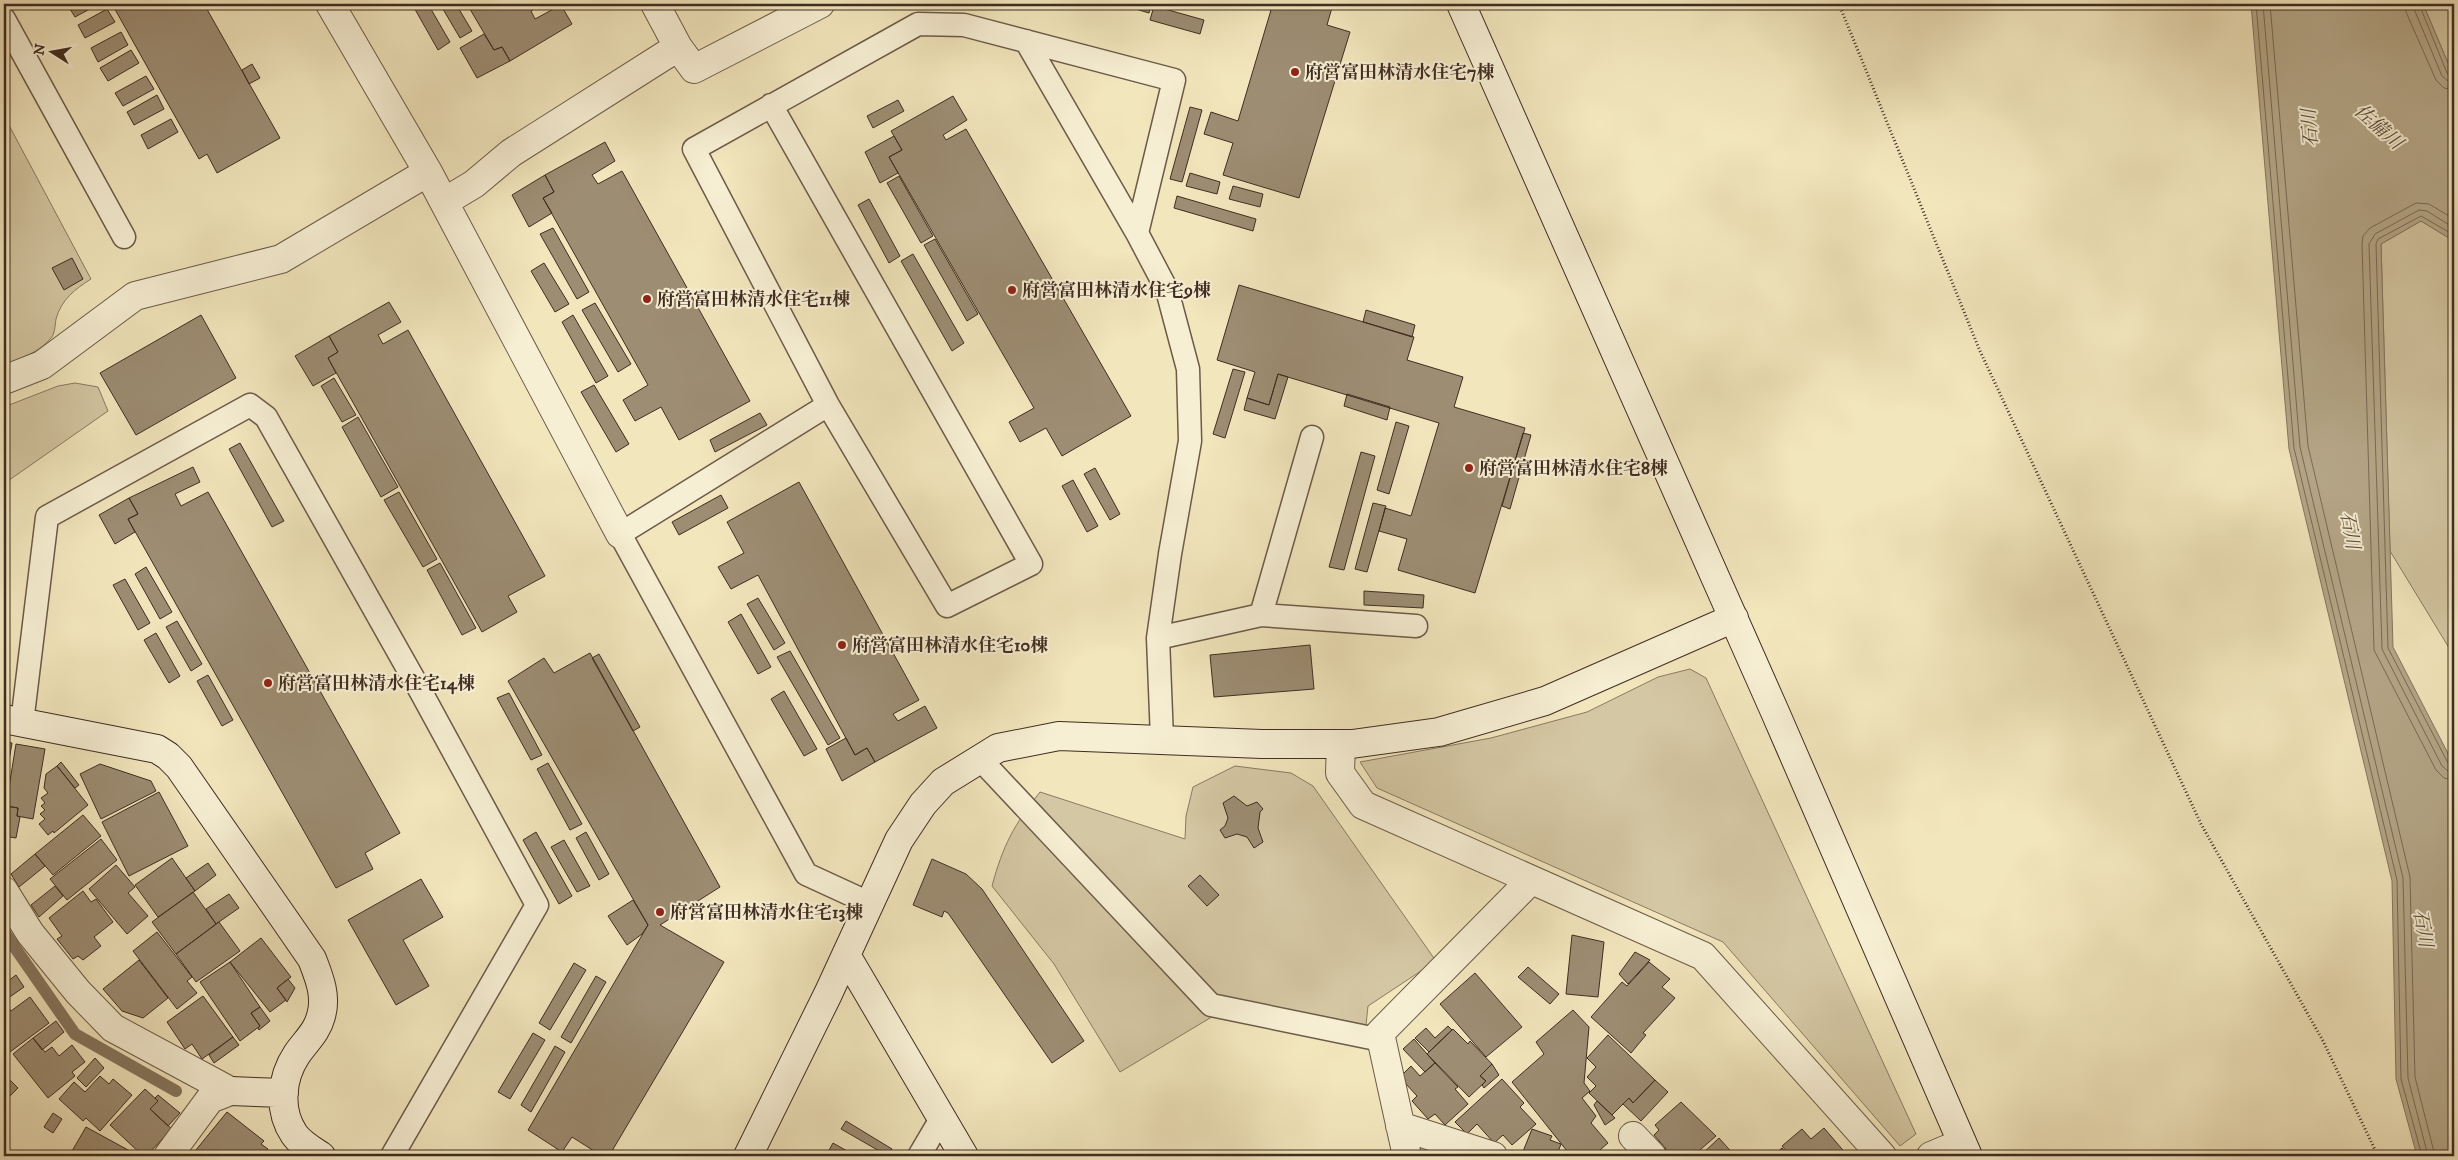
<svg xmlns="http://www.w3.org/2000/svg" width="2458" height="1160" font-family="'IM FELL DW Pica','Noto Serif JP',serif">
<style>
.green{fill:#d4c7a3;stroke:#8a7a62}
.water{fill:#b5a788;stroke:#86765f}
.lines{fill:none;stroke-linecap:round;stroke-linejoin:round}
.shore{stroke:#7a6a55;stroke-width:1}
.stream{stroke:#86765f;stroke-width:12}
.building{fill:#9d8d73;stroke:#402d22}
.lane-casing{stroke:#6c5b49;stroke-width:25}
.street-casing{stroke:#6c5b49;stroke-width:30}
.secondary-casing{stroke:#402d22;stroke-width:30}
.path{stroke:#402d22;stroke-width:3;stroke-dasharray:1 2.5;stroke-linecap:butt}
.lane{stroke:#f7efd4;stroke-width:22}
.street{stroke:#f7efd4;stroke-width:28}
.secondary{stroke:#f7efd4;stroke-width:28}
.poi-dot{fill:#8f2418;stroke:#f7efd4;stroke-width:2}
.labels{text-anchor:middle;stroke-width:4;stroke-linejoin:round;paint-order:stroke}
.poi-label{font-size:18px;font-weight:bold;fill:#402d22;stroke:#f7efd4;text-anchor:start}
.water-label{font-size:19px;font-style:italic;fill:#5d4c3c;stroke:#f7efd4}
</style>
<rect width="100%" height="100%" fill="#f2e6bd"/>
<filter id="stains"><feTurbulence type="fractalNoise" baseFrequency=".004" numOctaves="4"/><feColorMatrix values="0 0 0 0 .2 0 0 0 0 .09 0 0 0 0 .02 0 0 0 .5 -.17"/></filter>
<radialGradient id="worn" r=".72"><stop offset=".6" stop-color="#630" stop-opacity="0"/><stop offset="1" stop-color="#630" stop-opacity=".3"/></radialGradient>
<!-- green -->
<path class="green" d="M 2423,4 L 2454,4 L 2454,77 Z
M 4,116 L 91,279 C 75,289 61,300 56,319 C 55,325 55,334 51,338 C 40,352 20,359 4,365 Z
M 2421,221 L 2454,241 L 2454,656 L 2390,551 L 2381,244 Z
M 75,383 L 98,387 L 108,411 L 5,483 L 4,487 L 4,407 L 58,386 Z
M 1690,669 L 1706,678 L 1916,1134 L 1900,1146 L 1723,942 L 1377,788 L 1360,762 L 1491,738 L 1587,712 L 1658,677 Z
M 1235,766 L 1291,773 L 1313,786 L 1436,961 L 1368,1006 L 1366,1025 L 1240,1000 L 1120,1072 L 1054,964 L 992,886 C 1003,845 1014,825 1040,792 L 1185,839 L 1186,816 L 1193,787 Z"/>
<!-- water -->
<path class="water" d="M 2251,4 L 2423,4 L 2454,77 L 2454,241 L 2421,221 L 2381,244 L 2393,647 L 2454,765 L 2454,1156 L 2417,1156 L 2396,1079 L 2392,881 L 2289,449 Z"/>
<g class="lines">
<!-- shore -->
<path class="shore" d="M 2256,4 L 2294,448 L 2397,880 L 2401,1079 L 2422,1156
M 2263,4 L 2300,447 L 2403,878 L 2408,1078 L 2428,1156
M 2270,4 L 2308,446 L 2410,877 L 2415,1077 L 2435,1156
M 2405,4 L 2406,12 L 2436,80 L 2444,88 L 2454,90
M 2412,4 L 2442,76 L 2448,81 L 2454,82
M 2419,4 L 2447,73 L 2454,76
M 2454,219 L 2429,204 L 2416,203 L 2370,228 L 2363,236 L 2362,244 L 2374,650 L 2436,770 L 2444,778 L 2454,780
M 2454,228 L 2427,211 L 2419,210 L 2375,234 L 2369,244 L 2382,649 L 2442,766 L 2448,771 L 2454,773
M 2454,235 L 2421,216 L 2378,239 L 2376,244 L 2388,648 L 2448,763 L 2454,766"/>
<!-- stream -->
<path class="stream" d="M 4,932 L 75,1034 L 176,1091"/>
</g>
<!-- building -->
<path class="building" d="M 67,4 L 99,4 L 75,17 Z
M 112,4 L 204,4 L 280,138 L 217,173 L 207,154 L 199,159 Z
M 412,4 L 428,4 L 450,42 L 438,50 Z
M 440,4 L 456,4 L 472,31 L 460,38 Z
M 467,4 L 542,4 L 531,11 L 535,19 L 561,5 L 572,24 L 510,61 L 502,47 L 494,50 Z
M 1086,4 L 1105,4 L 1104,9 Z
M 1119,4 L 1151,4 L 1149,13 Z
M 1192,4 L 1209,4 L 1208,8 Z
M 1250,4 L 1333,4 L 1327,25 L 1350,32 L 1299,198 L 1223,175 L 1233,143 L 1204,134 L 1211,112 L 1238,121 L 1271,10 Z
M 1154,6 L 1204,20 L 1200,34 L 1150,20 Z
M 107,9 L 115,22 L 85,38 L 78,25 Z
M 121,32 L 128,45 L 98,62 L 91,48 Z
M 484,34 L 494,50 L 502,47 L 510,61 L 477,78 L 460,48 Z
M 131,50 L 139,63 L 108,81 L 100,68 Z
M 252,64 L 260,78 L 249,84 L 242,70 Z
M 146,76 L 154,89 L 123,106 L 115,93 Z
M 157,95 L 164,109 L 134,125 L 127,112 Z
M 953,96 L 967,120 L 943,135 L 946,140 L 966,129 L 1131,416 L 1062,456 L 1046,428 L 1020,442 L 1009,422 L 1034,408 L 889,157 L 902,150 L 891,131 Z
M 898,100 L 904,111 L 873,128 L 867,116 Z
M 1190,107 L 1202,110 L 1182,182 L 1170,179 Z
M 171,119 L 178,132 L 148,149 L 141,135 Z
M 894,136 L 902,150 L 889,157 L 898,173 L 880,183 L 865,152 Z
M 605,142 L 615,161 L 592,175 L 598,184 L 622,171 L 750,401 L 679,440 L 661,407 L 635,421 L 623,400 L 648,385 L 543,198 L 554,192 L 545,175 Z
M 1190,173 L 1220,182 L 1217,194 L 1186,186 Z
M 545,175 L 554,192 L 543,198 L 552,213 L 529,227 L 512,195 Z
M 899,176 L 933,236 L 921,243 L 887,183 Z
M 1233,186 L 1263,194 L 1260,207 L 1229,199 Z
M 1177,196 L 1256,219 L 1253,231 L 1174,208 Z
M 869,199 L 900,256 L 889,263 L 858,205 Z
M 553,228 L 589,292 L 577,299 L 540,234 Z
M 935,239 L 978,314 L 967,321 L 924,245 Z
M 913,254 L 964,343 L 952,351 L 901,261 Z
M 72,258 L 83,279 L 64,290 L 52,268 Z
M 544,263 L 569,304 L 555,312 L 531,271 Z
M 1239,285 L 1414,337 L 1407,360 L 1463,377 L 1454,407 L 1525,428 L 1475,593 L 1398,570 L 1407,539 L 1379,531 L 1385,508 L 1411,516 L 1439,423 L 1278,374 L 1269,405 L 1247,398 L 1255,372 L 1217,360 Z
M 389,302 L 401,322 L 378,335 L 383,344 L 408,330 L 545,576 L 508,596 L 517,612 L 482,632 L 328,358 L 338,352 L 329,336 Z
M 595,303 L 631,364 L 618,372 L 582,310 Z
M 1366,310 L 1415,325 L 1412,337 L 1363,322 Z
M 201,315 L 236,378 L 136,435 L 100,373 Z
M 573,315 L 608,376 L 596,383 L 562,322 Z
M 329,336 L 338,352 L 328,358 L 336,373 L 313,386 L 295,356 Z
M 1233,369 L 1245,372 L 1225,438 L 1213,434 Z
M 1278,374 L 1288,377 L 1275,419 L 1244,410 L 1247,398 L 1269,405 Z
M 334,378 L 356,415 L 342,422 L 321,386 Z
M 594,385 L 629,444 L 616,452 L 581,392 Z
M 1347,394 L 1390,407 L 1387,420 L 1344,406 Z
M 760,413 L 767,425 L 715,452 L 710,440 Z
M 358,417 L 398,487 L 381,497 L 342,427 Z
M 1396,422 L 1409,426 L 1389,494 L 1377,490 Z
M 1523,433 L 1531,435 L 1510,509 L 1502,506 Z
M 240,443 L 284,521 L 272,527 L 229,449 Z
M 1361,452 L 1375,456 L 1344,570 L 1329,567 Z
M 193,467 L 200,482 L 175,494 L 181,506 L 208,492 L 400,833 L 365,853 L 373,869 L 336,888 L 128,519 L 138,514 L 129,498 Z
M 1095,468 L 1120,514 L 1110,520 L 1084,474 Z
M 1073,480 L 1098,526 L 1087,532 L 1062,486 Z
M 799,482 L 919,700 L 893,714 L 898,721 L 925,706 L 937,728 L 875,762 L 867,748 L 855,755 L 758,575 L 731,589 L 718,567 L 744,553 L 727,522 Z
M 399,492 L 437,559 L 423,567 L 384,500 Z
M 721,495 L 728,508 L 679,535 L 672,522 Z
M 129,498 L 138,514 L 128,519 L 135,532 L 115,544 L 99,515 Z
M 1373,503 L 1386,506 L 1367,572 L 1355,569 Z
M 440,563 L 476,628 L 462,635 L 427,570 Z
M 146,567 L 172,612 L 160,619 L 135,574 Z
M 125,579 L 150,623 L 138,630 L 113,585 Z
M 1364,591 L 1424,595 L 1423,608 L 1364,605 Z
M 758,598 L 785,643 L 774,650 L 747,604 Z
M 741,614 L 771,667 L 758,674 L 728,622 Z
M 177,621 L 202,664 L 191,671 L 166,627 Z
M 156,633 L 180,676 L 169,683 L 144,640 Z
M 1310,645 L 1314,689 L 1214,697 L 1210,655 Z
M 790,651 L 840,738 L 828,745 L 777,657 Z
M 590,653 L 720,887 L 660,925 L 724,962 L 609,1156 L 602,1156 L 572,1137 L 562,1152 L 528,1130 L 648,925 L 508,681 L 544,658 L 554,673 Z
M 599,654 L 640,727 L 633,731 L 592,658 Z
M 208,675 L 233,720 L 222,726 L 197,681 Z
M 784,691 L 817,749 L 804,756 L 771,699 Z
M 509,693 L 542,755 L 531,760 L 497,698 Z
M 846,738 L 855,755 L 867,748 L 875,762 L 842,781 L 826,749 Z
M 4,742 L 12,743 L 4,790 Z
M 16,744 L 45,749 L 33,819 L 17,816 L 18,808 L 6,806 Z
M 61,762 L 79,785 L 75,788 L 57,766 Z
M 548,763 L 582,824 L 570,830 L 537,769 Z
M 100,764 L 151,781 L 156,791 L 101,819 L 80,774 Z
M 57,766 L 88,805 L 54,833 L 53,831 L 48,835 L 39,824 L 45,819 L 40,814 L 45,810 L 41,806 L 45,803 L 41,798 L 48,793 L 44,788 L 46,774 Z
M 159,792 L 188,846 L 129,876 L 102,822 Z
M 1234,796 L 1247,806 L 1257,802 L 1263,809 L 1260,812 L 1258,828 L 1263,842 L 1254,848 L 1247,837 L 1237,834 L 1225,838 L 1220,830 L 1225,826 L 1228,818 L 1223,803 Z
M 6,806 L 18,808 L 17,816 L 20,817 L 16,838 L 4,836 Z
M 83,815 L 101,836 L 53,875 L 35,854 Z
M 536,832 L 572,896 L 559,904 L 523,840 Z
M 586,832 L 609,874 L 599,880 L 576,838 Z
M 101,839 L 117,860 L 67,900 L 50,879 Z
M 564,840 L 590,886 L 577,892 L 551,847 Z
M 35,854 L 45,866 L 19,887 L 11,874 Z
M 172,858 L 195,891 L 158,917 L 135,885 Z
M 932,859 L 966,874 L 982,889 L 1084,1041 L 1052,1063 L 948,913 L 944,911 L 942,917 L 913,905 Z
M 208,863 L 216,875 L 195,891 L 186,878 Z
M 116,865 L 135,887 L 128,893 L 148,916 L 127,934 L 89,889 Z
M 1200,875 L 1219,895 L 1207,906 L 1188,886 Z
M 421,879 L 443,917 L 403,940 L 429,986 L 396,1005 L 348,920 Z
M 55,886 L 63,896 L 39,917 L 31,905 Z
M 83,891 L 91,902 L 96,899 L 113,922 L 94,937 L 101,946 L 83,960 L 78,956 L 73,959 L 57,939 L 62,936 L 49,918 Z
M 193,892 L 216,924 L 176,954 L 152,922 Z
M 229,894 L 239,908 L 216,924 L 206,909 Z
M 633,900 L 648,925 L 642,934 L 627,945 L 608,916 Z
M 219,922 L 240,951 L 196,982 L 176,954 Z
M 157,932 L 192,977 L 187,981 L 197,993 L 177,1009 L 133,951 Z
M 1572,935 L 1604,942 L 1598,997 L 1566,994 Z
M 261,938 L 291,977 L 277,988 L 286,1000 L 270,1012 L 230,962 Z
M 1635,952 L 1650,960 L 1628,984 L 1619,974 Z
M 139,960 L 168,998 L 143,1018 L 122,1011 L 103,989 Z
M 230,962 L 260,1007 L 251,1013 L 260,1026 L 240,1041 L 200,982 Z
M 1649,962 L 1670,979 L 1662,987 L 1675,998 L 1643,1033 L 1646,1035 L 1631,1053 L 1591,1017 L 1622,982 L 1627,986 Z
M 574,963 L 586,970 L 550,1030 L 539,1023 Z
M 1528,967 L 1559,994 L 1550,1004 L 1518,977 Z
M 1475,973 L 1522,1027 L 1486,1057 L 1440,1004 Z
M 16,975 L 24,987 L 4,1001 L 4,984 Z
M 596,976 L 606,982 L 571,1043 L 561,1037 Z
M 288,979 L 295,988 L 287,1002 L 277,988 Z
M 203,996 L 233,1037 L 202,1059 L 192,1044 L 185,1049 L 167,1022 Z
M 30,997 L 49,1023 L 10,1052 L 4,1044 L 4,1001 L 11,1011 Z
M 260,1007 L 270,1021 L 259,1030 L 258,1028 L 260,1026 L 251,1013 Z
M 1573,1010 L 1589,1027 L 1584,1083 L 1590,1091 L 1582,1098 L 1596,1116 L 1591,1123 L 1608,1143 L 1593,1156 L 1571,1156 L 1512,1082 L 1544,1054 L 1536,1042 Z
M 56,1021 L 64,1032 L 42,1050 L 33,1038 Z
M 1448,1026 L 1452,1030 L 1429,1052 L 1415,1038 L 1426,1028 L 1435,1038 Z
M 1453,1029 L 1468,1044 L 1470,1041 L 1492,1064 L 1480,1076 L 1486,1081 L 1469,1097 L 1427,1054 Z
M 533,1033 L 545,1040 L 510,1099 L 498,1092 Z
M 1608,1035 L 1655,1080 L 1633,1103 L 1629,1098 L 1612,1115 L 1589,1093 L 1596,1086 L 1587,1077 L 1596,1067 L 1587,1058 Z
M 233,1037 L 239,1045 L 214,1063 L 209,1055 Z
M 33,1038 L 45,1052 L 52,1047 L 59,1056 L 72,1045 L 85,1062 L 72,1072 L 75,1076 L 48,1098 L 13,1054 Z
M 1414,1039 L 1435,1063 L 1425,1072 L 1403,1049 Z
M 555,1046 L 565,1052 L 531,1112 L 521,1105 Z
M 95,1058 L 104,1068 L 86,1087 L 77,1078 Z
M 1435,1063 L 1458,1087 L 1455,1089 L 1468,1104 L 1445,1125 L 1435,1114 L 1428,1119 L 1412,1101 L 1417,1096 L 1406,1084 L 1403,1074 L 1411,1066 L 1420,1076 Z
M 1492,1064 L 1499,1075 L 1484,1088 L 1482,1085 L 1486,1081 L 1480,1076 Z
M 4,1074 L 18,1088 L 10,1096 L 7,1094 L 4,1095 Z
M 100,1076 L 109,1084 L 113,1079 L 132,1095 L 100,1131 L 86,1118 L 83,1121 L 59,1099 L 74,1082 L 85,1092 Z
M 1502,1079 L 1524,1103 L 1520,1107 L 1536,1124 L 1512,1145 L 1503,1135 L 1494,1143 L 1477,1124 L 1467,1134 L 1455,1122 Z
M 1655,1080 L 1668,1092 L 1641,1121 L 1623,1104 L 1629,1098 L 1633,1103 Z
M 145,1089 L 158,1101 L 150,1109 L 172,1129 L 146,1156 L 143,1156 L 110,1125 Z
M 158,1095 L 180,1113 L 168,1126 L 150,1109 L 158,1101 L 155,1098 Z
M 1597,1101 L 1615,1118 L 1605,1125 L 1594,1105 Z
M 1681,1102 L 1716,1136 L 1693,1156 L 1668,1156 L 1663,1151 L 1666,1149 L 1654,1135 L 1659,1130 L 1655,1125 Z
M 227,1112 L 264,1141 L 261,1144 L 268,1149 L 262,1156 L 191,1156 Z
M 53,1113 L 62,1119 L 53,1133 L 44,1127 Z
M 846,1121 L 892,1149 L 888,1156 L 841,1129 Z
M 86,1127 L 139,1156 L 80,1156 L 72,1151 Z
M 1824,1128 L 1848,1156 L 1791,1156 L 1782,1146 L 1802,1129 L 1811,1139 Z
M 1532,1129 L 1552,1136 L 1550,1140 L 1561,1144 L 1558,1152 L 1569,1156 L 1522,1154 Z
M 1719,1138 L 1735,1156 L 1700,1156 Z
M 833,1143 L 856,1156 L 836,1156 L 828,1152 Z
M 1428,1146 L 1452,1156 L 1424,1156 Z
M 1782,1148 L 1789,1156 L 1772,1156 Z"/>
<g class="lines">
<!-- lane casing -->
<g class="lane-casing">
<path id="lane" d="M 4,19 L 124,237
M 1026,41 L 1137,233 L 1167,290 L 1188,369 L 1190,441 L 1170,554 L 1158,638 L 1162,739
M 771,105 L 1031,564 L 947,606 L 828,405 L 694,149 L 918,24 L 964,25 L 1174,80 L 1137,233
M 828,405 L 620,534 L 806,874 L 869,903
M 1261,615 L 1312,437
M 1158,638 L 1261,615 L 1416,626
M 22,723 L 47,517 L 250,405 L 266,417 L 421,692 L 537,905 L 392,1156
M 980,759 L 1211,1005 L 1381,1040
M 919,1156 L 942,1117"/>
</g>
<!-- street casing -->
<g class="street-casing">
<path id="street" d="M 330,4 L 428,172 L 620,534
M 655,4 L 678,47 L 694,69 L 820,4
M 444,202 L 474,184 L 511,153 L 678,47
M 4,380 L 42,365 L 135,296 L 281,259 L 428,172
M 1341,744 L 1340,773 L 1363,805 L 1703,956 L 1882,1156
M 4,891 L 30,933 L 78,992 L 113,1028 L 230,1091
M 1400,1126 L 1493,1156
M 1633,1136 L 1652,1156
M 168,1156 L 210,1099 L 230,1091
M 1407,1156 L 1380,1033 L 1531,880
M 1931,1156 L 1962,1143"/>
</g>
<!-- secondary casing -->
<g class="secondary-casing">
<path id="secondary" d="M 1461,4 L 1775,712 L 1968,1156
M 4,719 L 157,749 L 168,756 L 179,767 L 312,959 C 319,977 327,996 321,1016 C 317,1032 306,1041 297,1054 C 281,1078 278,1110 294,1134 C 300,1143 312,1150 321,1156
M 846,955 L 964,1156
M 230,1091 L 284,1093
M 748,1156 L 828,994 L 899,840 L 923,804 L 943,782 L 998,748 L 1059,736 L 1262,744 L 1352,744 L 1439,732 L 1545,701 L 1734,618"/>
</g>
<!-- path -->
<path class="path" d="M 1839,4 L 1980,351 L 2201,824 L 2323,1041 L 2378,1156"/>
<!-- lane -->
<use href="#lane" class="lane"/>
<!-- street -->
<use href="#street" class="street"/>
<!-- secondary -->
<use href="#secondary" class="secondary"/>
</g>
<!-- markers -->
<g class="poi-dot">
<circle cx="1295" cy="72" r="5"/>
<circle cx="1012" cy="290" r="5"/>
<circle cx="647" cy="299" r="5"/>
<circle cx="1469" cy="468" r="5"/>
<circle cx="842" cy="645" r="5"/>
<circle cx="268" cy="683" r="5"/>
<circle cx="660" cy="912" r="5"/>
</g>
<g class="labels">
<!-- poi labels -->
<g class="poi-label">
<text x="1305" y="78">府営富田林清水住宅7棟</text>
<text x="1022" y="296">府営富田林清水住宅9棟</text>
<text x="657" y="305">府営富田林清水住宅11棟</text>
<text x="1479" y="474">府営富田林清水住宅8棟</text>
<text x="852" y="651">府営富田林清水住宅10棟</text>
<text x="278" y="689">府営富田林清水住宅14棟</text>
<text x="670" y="918">府営富田林清水住宅13棟</text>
</g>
<!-- water labels -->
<g class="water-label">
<text transform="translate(2379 126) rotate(42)" y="7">佐備川</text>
<text transform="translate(2309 128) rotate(-94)" y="7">石川</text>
<text transform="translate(2351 530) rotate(80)" y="7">石川</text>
<text transform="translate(2424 928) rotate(80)" y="7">石川</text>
</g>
</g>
<!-- margin -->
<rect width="2458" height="1160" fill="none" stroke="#f2e6bd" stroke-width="20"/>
<rect x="5" y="5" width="2448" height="1150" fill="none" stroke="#402d22" stroke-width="2.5"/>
<rect x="10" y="10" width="2438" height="1140" fill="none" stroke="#402d22"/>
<!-- north arrow -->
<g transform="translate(52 52) rotate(281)" stroke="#f7efd4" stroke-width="4" paint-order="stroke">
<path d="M0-4L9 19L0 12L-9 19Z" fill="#402d22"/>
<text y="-8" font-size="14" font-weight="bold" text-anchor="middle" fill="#402d22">N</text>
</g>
<rect width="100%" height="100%" filter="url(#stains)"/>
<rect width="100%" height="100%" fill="url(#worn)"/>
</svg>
